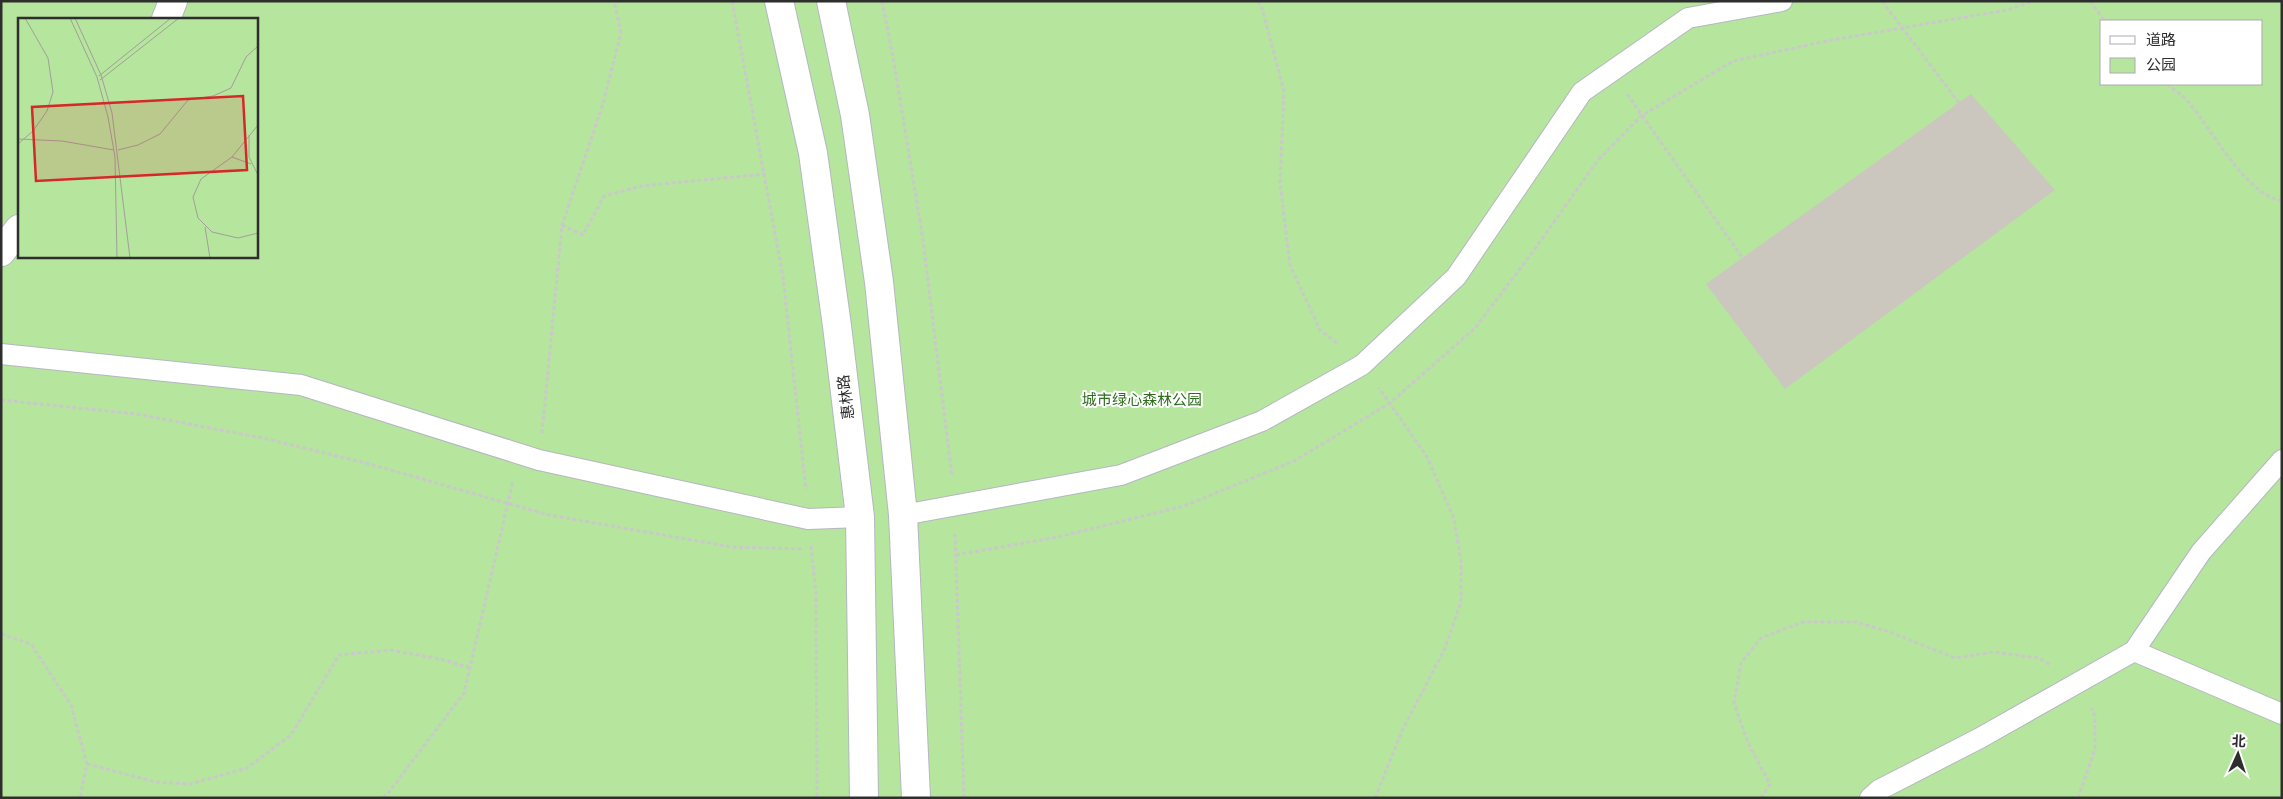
<svg xmlns="http://www.w3.org/2000/svg" width="2283" height="799" font-family="Cabin,'Noto Sans SC',sans-serif">
<rect width="100%" height="100%" fill="#efe9e1"/>
<!-- green -->
<path fill="#b6e59e" fill-rule="evenodd" d="M 1,1 L 2282,1 L 2282,798 L 1,798 ZM 19,19 L 256,19 L 256,256 L 19,256 ZM 2102,21 L 2262,21 L 2262,84 L 2102,84 Z"/>
<!-- building -->
<polygon fill="#cbc7bf" points="1971,94 2055,190 1785,389 1706,284"/>
<g fill="none" stroke-linecap="round" stroke-linejoin="round">
<!-- lane casing -->
<g stroke="#b4b7c1" stroke-width="22">
<g id="lane">
<polyline points="1,354 301,385 539,460 808,519 860,517"/>
<polyline points="903,515 1121,475 1262,421 1362,365 1456,277 1582,92 1688,18 1782,1"/>
<polyline points="2134,651 2282,714"/>
<polyline points="1870,798 1879,790 1980,738 2134,651 2201,552 2282,460"/>
</g>
</g>
<!-- street casing -->
<g stroke="#b4b7c1" stroke-width="30">
<g id="street">
<polyline points="166,19 173,1"/>
<polyline points="1,252 19,229"/>
</g>
</g>
<!-- secondary casing -->
<g stroke="#b4b7c1" stroke-width="30">
<g id="secondary">
<polyline points="779,1 813,153 837,326 860,517 864,798"/>
<polyline points="831,1 855,115 879,282 903,515 916,798"/>
</g>
</g>
<!-- path -->
<g stroke="#c9c9c9" stroke-width="3" stroke-dasharray="4 2.5" stroke-linecap="butt">
<polyline points="732,1 783,277 806,490"/>
<polyline points="882,1 893,57 923,240 952,477"/>
<polyline points="1258,1 1262,8 1284,91 1280,182 1290,265 1320,330 1339,345"/>
<polyline points="1882,1 1959,103"/>
<polyline points="2090,1 2105,21"/>
<path d="M 2167,84 C 2174,90 2184,96 2190,104 C 2213,131 2245,194 2282,201"/>
<polyline points="1627,94 1742,257"/>
<polyline points="562,225 583,235 604,196 642,186 765,174"/>
<polyline points="1,400 136,414 263,438 366,463 549,515 732,547 803,549"/>
<polyline points="542,433 562,225 602,107 621,33 614,1"/>
<polyline points="955,534 964,798"/>
<polyline points="811,546 816,594 817,798"/>
<polyline points="956,555 1058,537 1184,506 1294,461 1390,403 1475,328 1532,253 1598,160 1641,116 1733,61 1832,40 2007,10 2034,1"/>
<polyline points="1,634 31,644 71,705 87,764 80,798"/>
<polyline points="87,764 156,782 190,784 247,768 291,735 339,655 390,650 440,659 471,668"/>
<polyline points="383,798 389,792 464,693 513,481"/>
<polyline points="1375,798 1402,731 1445,648 1461,602 1461,562 1454,519 1427,457 1379,388"/>
<polyline points="1761,798 1770,784 1748,743 1734,703 1741,663 1761,638 1803,622 1856,622 1890,632 1955,658 1993,652 2039,658 2050,665"/>
<polyline points="2078,798 2095,749 2095,716 2091,708"/>
</g>
<!-- lane -->
<use href="#lane" stroke="#fff" stroke-width="20"/>
<!-- street -->
<use href="#street" stroke="#fff" stroke-width="28"/>
<!-- secondary -->
<use href="#secondary" stroke="#fff" stroke-width="28"/>
</g>
<g text-anchor="middle" dominant-baseline="central" stroke-width="4" stroke-linejoin="round" paint-order="stroke">
<!-- street labels -->
<g font-size="15" fill="#2e2e2e" stroke="#fff">
<text transform="translate(846 397) rotate(-97)">惠林路</text>
</g>
<!-- park labels -->
<g font-size="15" fill="#2c6e1b" stroke="#fff">
<text x="1142" y="400">城市绿心森林公园</text>
</g>
</g>
<!-- overview -->
<g transform="translate(18 18)">
<rect width="240" height="240" fill="#efe9e1"/>
<path d="M 0,0 L 240,0 L 240,240 L 0,240 Z" fill="#b6e59e"/>
<path d="M 0,23 L 14,40 L 16,61 L 13,86 L 0,108 Z" fill="#b6e59e"/>
<path fill="none" stroke="#a29e99" stroke-width="1" d="M 52,0 L 79,59 L 90,99 L 97,139 L 99,240M 57,0 L 83,57 L 94,95 L 112,240M 81,58 L 153,0M 82,62 L 161,0M 240,107 L 214,139 L 183,161 L 175,179 L 180,200 L 194,214 L 220,220 L 240,215M 231,117 L 231,139 L 240,157M 0,121 L 44,123 L 96,132M 0,126 L 15,113 L 29,93 L 35,74 L 30,40 L 7,0M 100,132 L 120,127 L 142,116 L 170,82 L 195,78 L 213,70 L 228,39 L 240,28M 214,139 L 233,146M 187,209 L 192,240"/>
<path fill="#d62828" fill-opacity="0.15" stroke="#d62828" stroke-width="2.5" d="M 225,78 L 229,152 L 18,163 L 14,89 Z"/>
<rect width="240" height="240" fill="none" stroke="#2e2e2e" stroke-width="2.5"/>
</g>
<!-- border -->
<rect width="2283" height="799" fill="none" stroke="#2e2e2e" stroke-width="5"/>
<!-- legend -->
<rect x="2100" y="20" width="162" height="65" fill="#ffffff" stroke="#ababab"/>
<rect x="2110" y="36" width="25" height="8" fill="#ffffff" stroke="#ababab"/>
<text x="2146" y="45" font-size="15" fill="#2e2e2e">道路</text>
<rect x="2110" y="58" width="25" height="15" fill="#b6e59e" stroke="#ababab"/>
<text x="2146" y="70" font-size="15" fill="#2e2e2e">公园</text>
<!-- north arrow -->
<g transform="translate(2238 754) rotate(3)" stroke="#ffffff" stroke-width="4" paint-order="stroke">
<path d="M0-4L9 19L0 12L-9 19Z" fill="#2e2e2e"/>
<text y="-8" font-size="14" font-weight="bold" text-anchor="middle" fill="#2e2e2e">北</text>
</g>
</svg>
